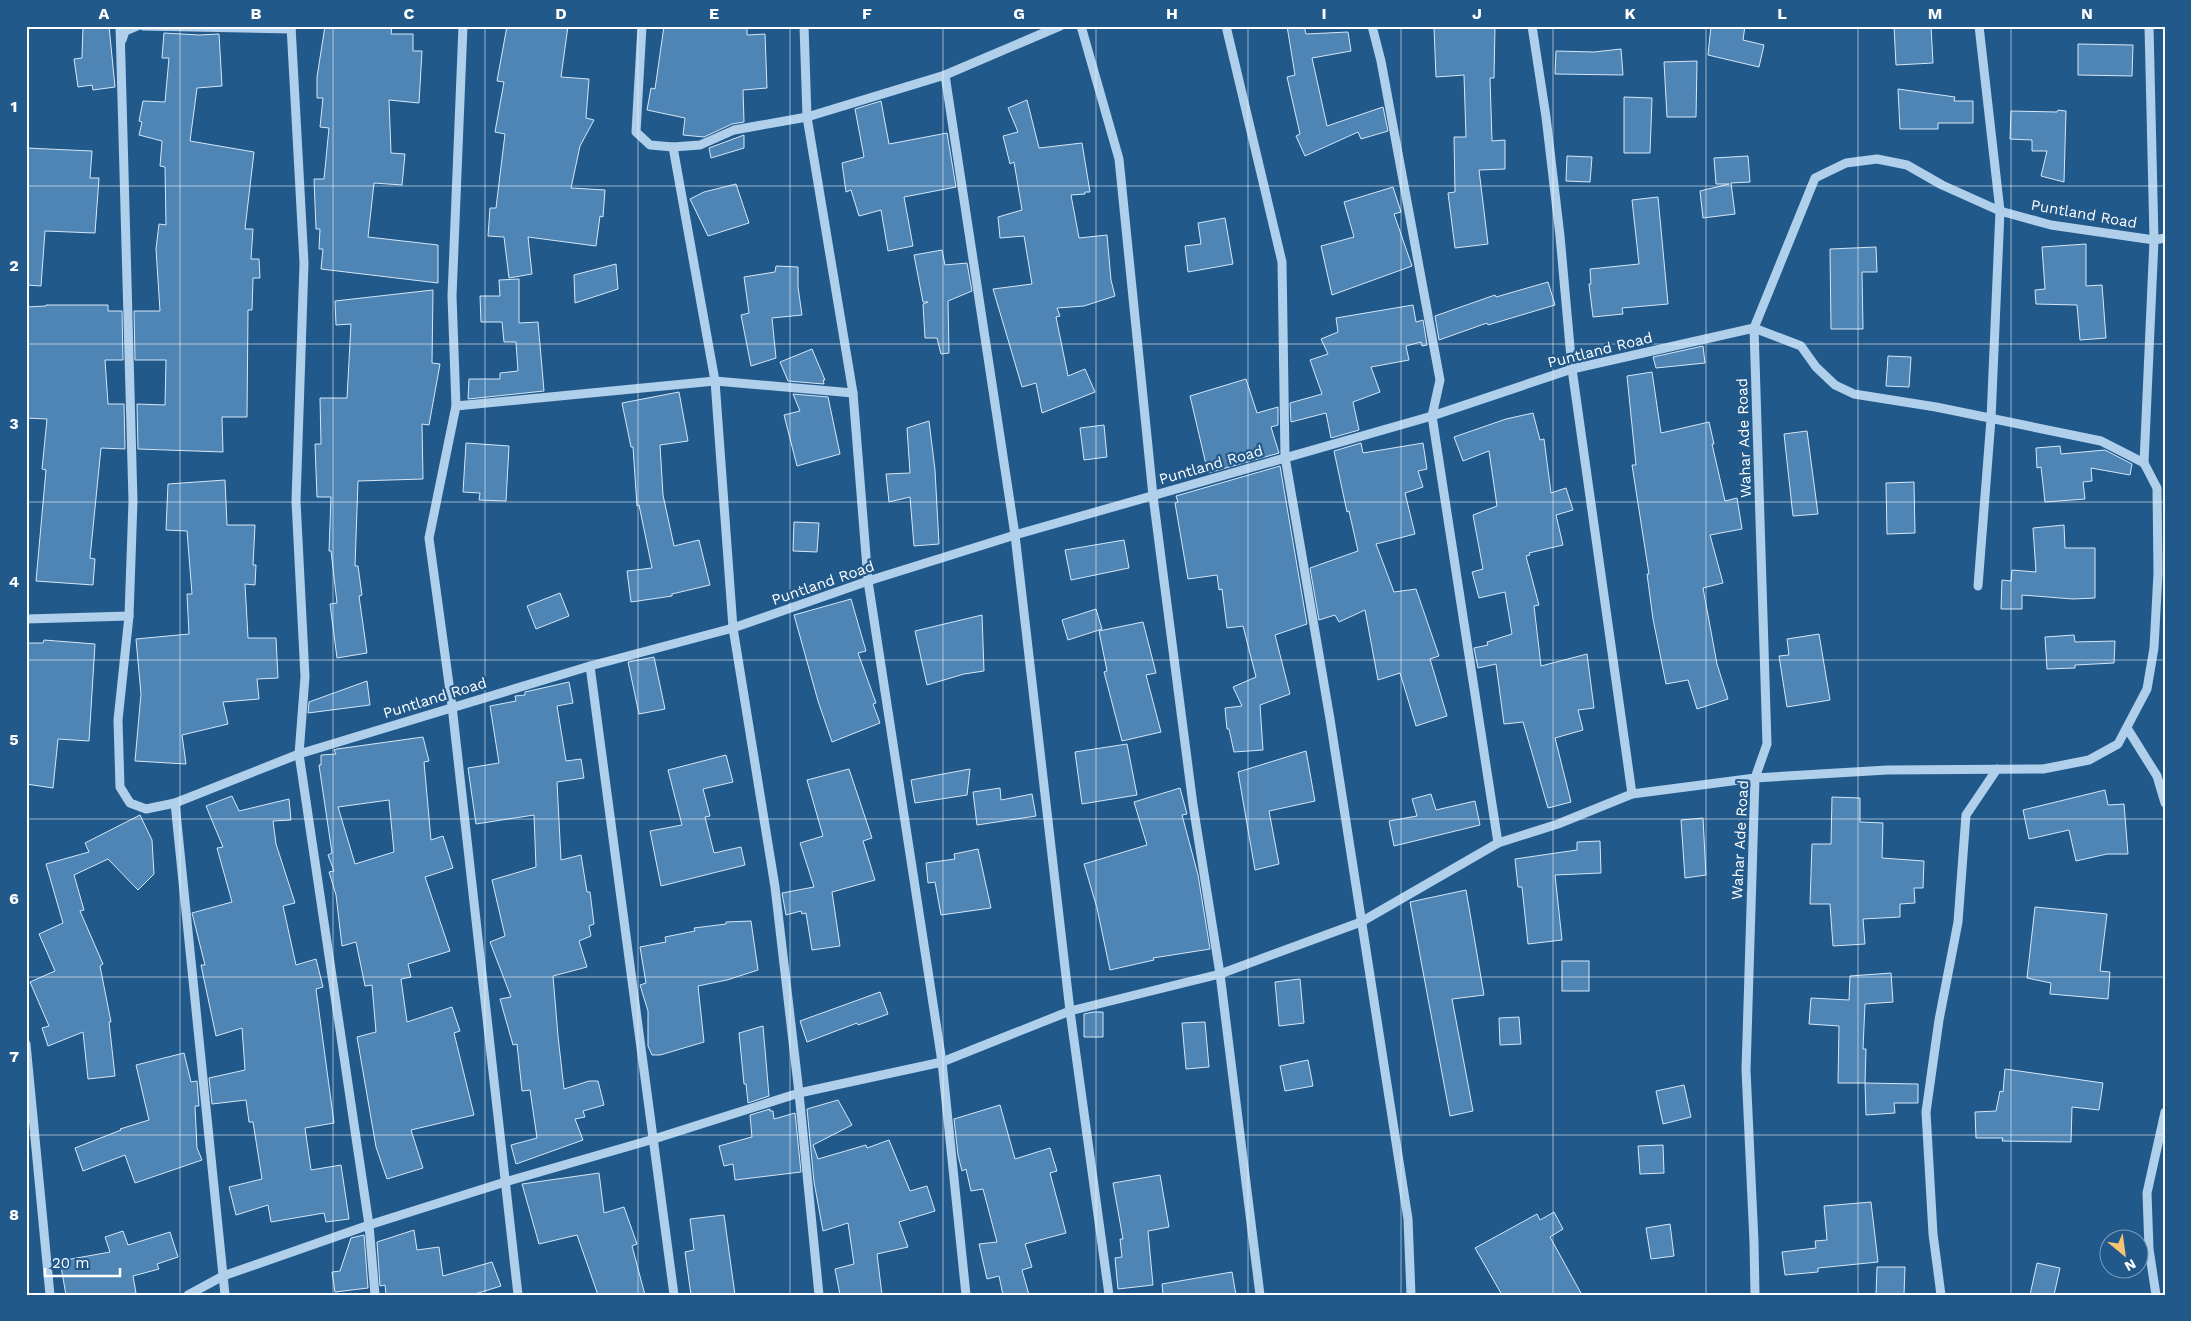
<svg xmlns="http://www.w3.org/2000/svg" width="2191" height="1321" font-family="'Work Sans',sans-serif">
<rect width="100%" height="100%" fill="#22598b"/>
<!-- building -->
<g fill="#4f85b4" stroke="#d4e7f8" fill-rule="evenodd">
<polygon points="83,26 109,26 115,87 93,90 92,85 78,87 74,59 82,58"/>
<polygon points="325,26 392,26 391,34 413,34 413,51 422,51 419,103 389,100 391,153 405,154 402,185 374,183 368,237 438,245 438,283 321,269 323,249 319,249 320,229 316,229 314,179 324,179 329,128 320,127 323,98 317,98 317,77"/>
<polygon points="507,26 568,26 561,77 589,79 586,118 594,120 580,146 571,188 605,190 603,217 600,216 596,246 528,237 532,274 509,278 504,237 488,236 490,208 496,208 505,134 495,132 504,82 497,81"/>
<polygon points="664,26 747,26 747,35 765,34 767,88 743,90 744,122 732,124 704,137 683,135 685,118 647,110 651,88 655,89"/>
<polygon points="1287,26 1304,26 1306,34 1348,32 1351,51 1312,58 1327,126 1383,107 1388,131 1361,139 1358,132 1305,156 1296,136 1300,134 1287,77 1295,75"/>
<polygon points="1462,26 1495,26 1494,78 1490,78 1492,141 1505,140 1505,169 1479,170 1488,244 1455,248 1448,193 1455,192 1454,137 1466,137 1464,75 1436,77 1434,28"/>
<polygon points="1711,26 1745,26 1743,40 1764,45 1759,67 1708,55"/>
<polygon points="1894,26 1931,26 1933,63 1896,65"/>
<polygon points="164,33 199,35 219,34 222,86 197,88 190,141 254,152 245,229 253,229 251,259 259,259 260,278 253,278 252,310 248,310 247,417 222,417 223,452 138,449 137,404 165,405 166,360 135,360 134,311 160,311 156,249 159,224 166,225 165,167 160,166 162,141 139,135 142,122 139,121 143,101 165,102 169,58 162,58"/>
<polygon points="2078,44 2133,45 2132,76 2078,75"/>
<polygon points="1621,49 1623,75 1555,74 1556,51 1594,52"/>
<polygon points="1697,61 1696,117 1667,117 1664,62"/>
<polygon points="1898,89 1955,97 1954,101 1973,101 1973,123 1938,123 1938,129 1900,129"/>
<polygon points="1624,97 1652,98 1650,153 1624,153"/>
<polygon points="1027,100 1039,148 1082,143 1090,192 1085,192 1085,194 1071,195 1079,238 1107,235 1111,280 1115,296 1084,306 1057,308 1060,316 1056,317 1068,376 1085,369 1095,392 1042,413 1036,383 1022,387 993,289 1032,284 1024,236 1000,238 998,217 1022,210 1014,162 1010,164 1003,136 1018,132 1008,108"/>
<polygon points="881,101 889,144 947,133 956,187 904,197 913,246 888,251 881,210 859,216 851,190 846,192 842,163 864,157 855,109"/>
<polygon points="2058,110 2066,111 2064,182 2041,176 2047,151 2032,151 2032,140 2010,139 2011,111 2057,112"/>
<polygon points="744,135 744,148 711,158 709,148"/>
<polygon points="26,148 92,151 90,178 99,178 95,233 45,231 41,286 26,285"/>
<polygon points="1567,156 1592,157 1590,182 1566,181"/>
<polygon points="1748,156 1750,182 1731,183 1735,214 1703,218 1700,191 1729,184 1716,184 1714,158"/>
<polygon points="736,184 749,223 708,236 690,199 704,192"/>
<polygon points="1393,187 1401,212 1394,214 1412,266 1332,295 1321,246 1354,237 1344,202"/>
<polygon points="1658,197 1668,304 1622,308 1623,314 1593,317 1589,284 1591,284 1590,269 1639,264 1632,200"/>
<polygon points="1225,218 1233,264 1188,272 1185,246 1201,244 1198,223"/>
<polygon points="2086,244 2086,286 2102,285 2106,338 2080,340 2077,305 2036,304 2035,290 2045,289 2042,247"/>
<polygon points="1876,247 1877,272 1862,272 1863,329 1831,329 1830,249"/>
<polygon points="942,250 945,265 967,263 972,291 948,301 949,353 941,354 937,338 925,338 923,304 928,302 923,302 914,255"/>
<polygon points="616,264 618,289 575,303 574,275"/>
<polygon points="776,266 798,267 798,287 802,315 772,318 776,358 751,366 741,315 749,313 744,277 775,272"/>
<polygon points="519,279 519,323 538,322 544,391 468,399 469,379 500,379 500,373 518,371 516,342 504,342 502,322 481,322 480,296 500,296 499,280"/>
<polygon points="1548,282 1555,305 1488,325 1487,323 1439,340 1435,316 1495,295 1496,297"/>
<polygon points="433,290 432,363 440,364 429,425 422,424 423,479 358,481 355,566 358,566 362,595 359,596 367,653 337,658 330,604 337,603 331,551 329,551 331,497 317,497 315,444 321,444 320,398 347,398 351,324 336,325 335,301"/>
<polygon points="46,305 108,305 108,311 122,311 123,360 105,360 108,404 124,404 125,449 101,448 90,558 95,559 93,585 36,581 46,470 42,469 47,419 26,418 26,307 46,306"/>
<polygon points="1413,305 1416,322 1423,320 1427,345 1422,346 1421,342 1406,346 1409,360 1371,367 1380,392 1353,402 1359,430 1331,438 1326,413 1291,422 1290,403 1322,394 1310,360 1328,354 1321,339 1338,332 1336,318"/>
<polygon points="1703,346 1705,363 1656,368 1653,357"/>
<polygon points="812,349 825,380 823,380 824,384 788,381 780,362"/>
<polygon points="1888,356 1911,357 1909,387 1886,386"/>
<polygon points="1652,372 1661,433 1709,422 1714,444 1712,444 1725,501 1737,498 1742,529 1710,535 1723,583 1703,588 1717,664 1728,699 1697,709 1688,680 1666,684 1653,619 1647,574 1649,574 1632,465 1636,465 1627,376"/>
<polygon points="1246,379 1257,413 1278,407 1278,425 1271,427 1279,453 1208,473 1190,396"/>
<polygon points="679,392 688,441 660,445 663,495 674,546 699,540 710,585 672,594 672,596 631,602 627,571 652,568 639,505 637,506 633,447 631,447 622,403"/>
<polygon points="793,394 828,397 840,454 797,466 784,415 800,411"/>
<polygon points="1533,413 1540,440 1544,439 1551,493 1566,488 1573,510 1556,515 1563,545 1529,553 1530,555 1526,556 1539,605 1534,606 1541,666 1587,654 1594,708 1578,710 1583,730 1555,738 1571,802 1548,808 1523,722 1504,724 1496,664 1478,668 1474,648 1488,645 1487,642 1512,634 1505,592 1479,598 1472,572 1483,569 1473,515 1497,506 1489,451 1463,461 1454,437 1506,419"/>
<polygon points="929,421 935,470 939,544 914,546 910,497 889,502 886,474 910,473 907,428"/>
<polygon points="1104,425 1107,457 1084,460 1080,428"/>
<polygon points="1807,431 1818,514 1793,516 1784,434"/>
<polygon points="466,443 509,446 506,501 479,500 480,493 463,492"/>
<polygon points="1361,443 1363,453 1423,443 1427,469 1418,471 1423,487 1405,493 1415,534 1376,544 1394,592 1416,589 1439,656 1430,659 1447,716 1416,726 1400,673 1378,680 1365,610 1339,622 1335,615 1319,620 1310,568 1358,551 1349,511 1347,512 1334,451"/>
<polygon points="2060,446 2061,454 2105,450 2132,464 2130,475 2091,468 2092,481 2083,482 2085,499 2045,502 2041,467 2037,468 2036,448"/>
<polygon points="1280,466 1307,624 1275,635 1290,694 1260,705 1263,750 1234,752 1229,729 1227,729 1225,708 1242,706 1233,687 1256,677 1243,626 1227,628 1222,589 1219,590 1217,575 1188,579 1175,503 1178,502 1176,496"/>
<polygon points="225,480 227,525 255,525 253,565 256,565 255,585 245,584 248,638 276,638 278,678 257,679 259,699 223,702 228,724 182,735 186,764 135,761 141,694 136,639 189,634 187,594 192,594 187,531 166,530 168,484"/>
<polygon points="1914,482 1915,533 1887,534 1886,483"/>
<polygon points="794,522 819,523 817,552 793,551"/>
<polygon points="2064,525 2065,548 2095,548 2095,598 2073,599 2022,595 2022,609 2001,609 2002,580 2011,581 2012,570 2036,572 2033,528"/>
<polygon points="1124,540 1129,568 1071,580 1065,550"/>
<polygon points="560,593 569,616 536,629 527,606"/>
<polygon points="851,599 866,651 858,653 876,703 873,704 880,723 832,742 818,701 794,615"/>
<polygon points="1096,609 1102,629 1068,640 1062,620"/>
<polygon points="982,615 984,671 964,674 927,685 915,631"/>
<polygon points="1143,622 1156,673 1146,675 1161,732 1122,741 1104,672 1107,671 1099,631"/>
<polygon points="1819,634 1830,700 1787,707 1779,656 1789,655 1787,639"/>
<polygon points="2074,635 2075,642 2115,641 2114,663 2075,665 2075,668 2047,669 2045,637"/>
<polygon points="44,640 95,644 89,741 58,739 53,788 26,784 26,643 43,643"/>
<polygon points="654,657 665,709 639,714 628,662"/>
<polygon points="367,681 370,705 308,713 309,702"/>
<polygon points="569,682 573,703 557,706 566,761 581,759 584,778 557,782 561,860 581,855 587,892 590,892 594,924 589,926 591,936 579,941 587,967 553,976 558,1036 564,1089 589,1081 598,1081 604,1105 583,1111 585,1117 575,1119 583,1140 516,1164 511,1145 537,1138 530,1090 522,1091 517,1044 513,1045 500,999 511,997 490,942 505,936 492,880 536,867 534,815 476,824 468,768 499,763 490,706 516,701 515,696 525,695 525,692"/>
<path d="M 423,737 L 429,761 L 424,762 L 431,840 L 443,836 L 453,868 L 425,877 L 450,951 L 408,964 L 411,977 L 401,979 L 407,1022 L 452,1007 L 460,1031 L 454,1033 L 474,1115 L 411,1130 L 423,1168 L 387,1179 L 376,1147 L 357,1037 L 376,1032 L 372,985 L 365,986 L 356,942 L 342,946 L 336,895 L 329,872 L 334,871 L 328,855 L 332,853 L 319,765 L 321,765 L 321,755 L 336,754 L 334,750 L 337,749 ZM 389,800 L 394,852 L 355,864 L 338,807 Z"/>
<polygon points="1127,744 1137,795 1082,804 1075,752"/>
<polygon points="1306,751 1315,801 1269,811 1279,864 1255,870 1238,772"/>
<polygon points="726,755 733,782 703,789 710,816 705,817 714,853 741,847 745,865 661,886 650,831 682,825 668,770"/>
<polygon points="849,769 872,838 863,841 875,880 832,892 840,946 812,950 806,913 802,914 801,911 786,915 782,893 814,887 800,843 823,836 807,780"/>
<polygon points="970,769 967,795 915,803 911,780"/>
<polygon points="1000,788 1001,800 1032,794 1036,816 977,825 973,792"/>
<polygon points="1180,788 1187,814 1182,815 1198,875 1210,949 1153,958 1154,960 1110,970 1097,908 1084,864 1147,845 1134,802"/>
<polygon points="2105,790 2108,805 2124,804 2128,854 2107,854 2076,861 2069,830 2029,839 2023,810"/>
<polygon points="1431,794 1436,810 1475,801 1480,825 1394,846 1389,821 1417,816 1412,799"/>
<polygon points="232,796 239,811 289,799 291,820 273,821 276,844 295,903 283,906 296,965 316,959 323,987 316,989 334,1123 305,1128 311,1170 341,1165 349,1219 326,1222 324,1213 271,1222 268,1205 236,1215 229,1187 262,1179 253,1122 249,1122 246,1100 212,1104 209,1078 245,1070 242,1028 216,1036 201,965 205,965 192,913 232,902 217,848 223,847 206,806"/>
<polygon points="1832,797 1860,798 1860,822 1883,823 1882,858 1924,861 1923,888 1914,888 1915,903 1900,904 1900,917 1863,919 1865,944 1833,946 1830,904 1810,904 1812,844 1831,844"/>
<polygon points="140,815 152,840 154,874 138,890 108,859 74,875 84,910 80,911 103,964 100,966 111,1022 109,1022 115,1076 88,1079 83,1032 48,1046 42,1028 49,1026 30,982 55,971 39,934 63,923 46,864 89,852 85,843"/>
<polygon points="1703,818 1706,875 1685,878 1681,820"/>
<polygon points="1600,841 1601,873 1555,875 1562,940 1528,944 1522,887 1518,887 1515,859 1577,850 1577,842"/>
<polygon points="978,849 991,908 941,915 935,882 928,883 926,863 955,859 954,854"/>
<polygon points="1466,890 1484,995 1452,999 1473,1111 1450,1116 1410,902"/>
<polygon points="2035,907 2107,914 2100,971 2110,972 2108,999 2050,994 2051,983 2027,978"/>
<polygon points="751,921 758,970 727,980 698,986 704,1042 660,1055 652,1055 648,1046 648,1011 640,985 646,983 640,947 666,942 665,937 695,931 694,928 726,924 726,922"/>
<rect x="1562" y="961" width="27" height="30"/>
<polygon points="1891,973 1893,1002 1865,1004 1863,1049 1866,1049 1865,1083 1838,1083 1839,1026 1809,1024 1811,998 1849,1000 1850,976"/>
<polygon points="1300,979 1304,1023 1279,1026 1275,982"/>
<polygon points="880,992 888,1014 858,1025 857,1023 807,1042 800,1021"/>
<polygon points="1093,1012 1103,1012 1103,1037 1084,1037 1084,1014"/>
<polygon points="1519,1017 1521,1044 1500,1045 1499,1018"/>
<polygon points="1205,1022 1209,1067 1186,1069 1182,1023"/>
<polygon points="763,1026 769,1096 748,1103 746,1084 744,1084 739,1033"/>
<polygon points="184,1053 191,1082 197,1081 199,1106 195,1106 197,1148 202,1160 135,1183 125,1155 83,1171 75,1148 121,1130 120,1129 149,1120 136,1065"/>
<polygon points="1308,1060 1313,1086 1285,1091 1280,1066"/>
<polygon points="2005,1069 2103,1083 2099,1110 2072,1107 2071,1142 2002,1141 2003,1138 1976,1138 1975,1112 1996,1111 2000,1091 2003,1092"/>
<polygon points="1865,1083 1918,1084 1918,1103 1894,1103 1895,1113 1866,1115"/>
<polygon points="1684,1085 1691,1117 1663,1124 1656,1091"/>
<polygon points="838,1100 852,1125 813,1145 818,1159 866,1145 867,1148 889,1140 910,1191 927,1186 935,1211 899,1222 908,1247 877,1254 882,1295 840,1295 835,1269 854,1264 848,1223 823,1231 814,1182 807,1109"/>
<polygon points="1000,1105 1015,1159 1050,1148 1057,1171 1050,1173 1066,1233 1025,1244 1032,1267 1022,1270 1029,1295 1003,1295 999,1276 987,1279 979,1244 997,1242 983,1189 971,1191 966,1169 962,1171 958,1155 954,1119"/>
<polygon points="770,1109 770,1111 773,1111 774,1119 795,1113 801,1172 735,1180 733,1164 724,1166 719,1146 752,1137 750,1115"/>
<polygon points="1663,1145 1664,1173 1640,1174 1638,1146"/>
<polygon points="599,1173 604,1213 624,1207 637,1244 632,1246 645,1295 598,1295 577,1235 539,1244 522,1184"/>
<polygon points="1160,1175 1169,1227 1148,1231 1153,1285 1118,1289 1115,1258 1122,1257 1120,1239 1123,1239 1113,1183"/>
<polygon points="1871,1202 1878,1262 1818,1268 1818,1272 1785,1275 1782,1252 1816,1248 1815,1241 1827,1240 1824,1206"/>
<polygon points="1554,1212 1563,1229 1550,1237 1582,1295 1502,1295 1475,1248 1537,1214 1540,1220"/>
<polygon points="724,1215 735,1295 691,1295 685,1252 694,1250 690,1219"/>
<polygon points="1670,1224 1674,1256 1651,1259 1646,1228"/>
<polygon points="414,1230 417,1250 439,1247 443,1276 492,1262 501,1286 472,1295 386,1295 385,1285 380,1286 377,1242"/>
<polygon points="123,1231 128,1245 170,1232 178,1257 157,1264 159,1269 133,1276 136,1293 125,1295 66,1295 60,1261 110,1252 105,1237"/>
<polygon points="364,1235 368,1288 335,1292 332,1272 340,1271 351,1238"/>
<polygon points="2037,1263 2060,1268 2054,1295 2030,1295"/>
<polygon points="1877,1267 1905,1267 1904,1295 1876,1295"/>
<polygon points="1232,1272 1236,1295 1163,1295 1162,1284"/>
</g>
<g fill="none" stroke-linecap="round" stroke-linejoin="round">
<!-- minor -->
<g stroke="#afcfeb" stroke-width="9">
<polyline points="120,26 133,501 129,616 118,720 120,787 130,803 146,809 175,803 299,754 590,666 733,628 868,581 1015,535 1432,416 1572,369 1754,328"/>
<polyline points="143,26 291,29"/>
<polyline points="291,26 304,263 296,501 305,677 299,754 369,1225 375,1295"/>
<polyline points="463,26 452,296 456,406 429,538 452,706 518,1295"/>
<polyline points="642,26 636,132 650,145 673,147 700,145 734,130 807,117 945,75 1060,26"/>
<polyline points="804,26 807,117 853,393 868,581 942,1062 966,1295"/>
<polyline points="1081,26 1119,159 1153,496 1193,805 1220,974 1260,1295"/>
<polyline points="1226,26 1282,262 1285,457 1330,719 1408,1219 1411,1295"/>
<polyline points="1372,26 1381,61 1440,380 1432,416 1498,843"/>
<polyline points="1532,26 1546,117 1560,236 1572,369 1632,794"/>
<polyline points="122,40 125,31 137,26"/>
<polyline points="945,75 1015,535 1070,1011 1109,1295"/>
<polyline points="673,147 715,381 733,628 775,887 799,1093 819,1295"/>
<polyline points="1754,328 1801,346 1816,367 1835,385 1854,394 1936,407 2101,441 2144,463"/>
<polyline points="456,406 715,381 853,393"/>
<polyline points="1978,586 1991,419 2000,211 1979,26"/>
<polyline points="26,619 129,616"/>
<polyline points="590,666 674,1295"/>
<polyline points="2127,728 2157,776 2165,803"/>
<polyline points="175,803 225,1295"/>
<polyline points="26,1044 50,1295"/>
<polyline points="188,1295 223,1276 369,1225 505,1182 654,1139 799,1093 942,1062 1070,1011 1220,974 1361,922 1498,843 1558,824 1632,794 1755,778 1887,770 2043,769 2089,760 2118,744 2147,689 2154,648 2158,573 2157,488 2144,463 2154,240 2149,26"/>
<polyline points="1755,1295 1754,1242 1746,1070 1755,778 1767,744 1754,328 1815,178 1846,163 1877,159 1907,165 1942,185 2000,211 2051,225 2154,240 2165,238"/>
<polyline points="1941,1295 1933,1234 1926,1112 1939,1020 1958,922 1966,815 1997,769"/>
<polyline points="2156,1295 2149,1249 2147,1193 2165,1112"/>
</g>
</g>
<!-- grid -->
<path fill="none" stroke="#fff" stroke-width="1" stroke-opacity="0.55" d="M 180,26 L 180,1295M 333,26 L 333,1295M 485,26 L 485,1295M 638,26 L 638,1295M 790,26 L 790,1295M 943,26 L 943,1295M 1096,26 L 1096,1295M 1248,26 L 1248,1295M 1401,26 L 1401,1295M 1553,26 L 1553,1295M 1706,26 L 1706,1295M 1858,26 L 1858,1295M 2011,26 L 2011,1295M 26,186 L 2165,186M 26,344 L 2165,344M 26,502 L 2165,502M 26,660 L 2165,660M 26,819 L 2165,819M 26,977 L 2165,977M 26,1135 L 2165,1135"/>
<g text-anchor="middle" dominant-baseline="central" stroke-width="4.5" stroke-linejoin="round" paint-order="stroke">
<!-- street labels -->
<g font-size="15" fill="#fff" stroke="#22598b">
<text transform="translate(2084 214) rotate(10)">Puntland Road</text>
<text transform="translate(1600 350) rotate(-14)">Puntland Road</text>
<text transform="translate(1744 438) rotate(-92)">Wahar Ade Road</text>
<text transform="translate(1211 465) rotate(-16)">Puntland Road</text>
<text transform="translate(823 583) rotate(-19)">Puntland Road</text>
<text transform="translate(435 698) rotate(-17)">Puntland Road</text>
<text transform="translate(1740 840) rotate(-87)">Wahar Ade Road</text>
</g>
</g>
<!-- border -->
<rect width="2191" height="1321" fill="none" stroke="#22598b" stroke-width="55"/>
<!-- north arrow -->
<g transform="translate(2124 1254) rotate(151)"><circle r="24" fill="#22598b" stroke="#7a9bb9"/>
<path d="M0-4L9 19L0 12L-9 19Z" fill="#f7c471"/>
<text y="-8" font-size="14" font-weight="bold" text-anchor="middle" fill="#ffffff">N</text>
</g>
<!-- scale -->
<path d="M45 1268v8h75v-8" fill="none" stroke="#ffffff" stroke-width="2.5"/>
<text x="52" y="1268" font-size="15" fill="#ffffff" stroke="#22598b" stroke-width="4" paint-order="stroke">20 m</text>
<rect x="28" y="28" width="2136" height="1266" fill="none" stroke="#fff" stroke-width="2"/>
<g font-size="16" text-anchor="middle" font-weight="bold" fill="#fff">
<text x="104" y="19">A</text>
<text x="256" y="19">B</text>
<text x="409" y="19">C</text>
<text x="561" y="19">D</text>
<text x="714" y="19">E</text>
<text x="867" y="19">F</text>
<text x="1019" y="19">G</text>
<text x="1172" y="19">H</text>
<text x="1324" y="19">I</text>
<text x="1477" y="19">J</text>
<text x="1630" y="19">K</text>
<text x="1782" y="19">L</text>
<text x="1935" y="19">M</text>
<text x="2087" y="19">N</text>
<text x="14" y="112">1</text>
<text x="14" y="271">2</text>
<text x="14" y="429">3</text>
<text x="14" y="587">4</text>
<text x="14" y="745">5</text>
<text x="14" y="904">6</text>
<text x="14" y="1062">7</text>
<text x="14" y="1220">8</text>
</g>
</svg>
